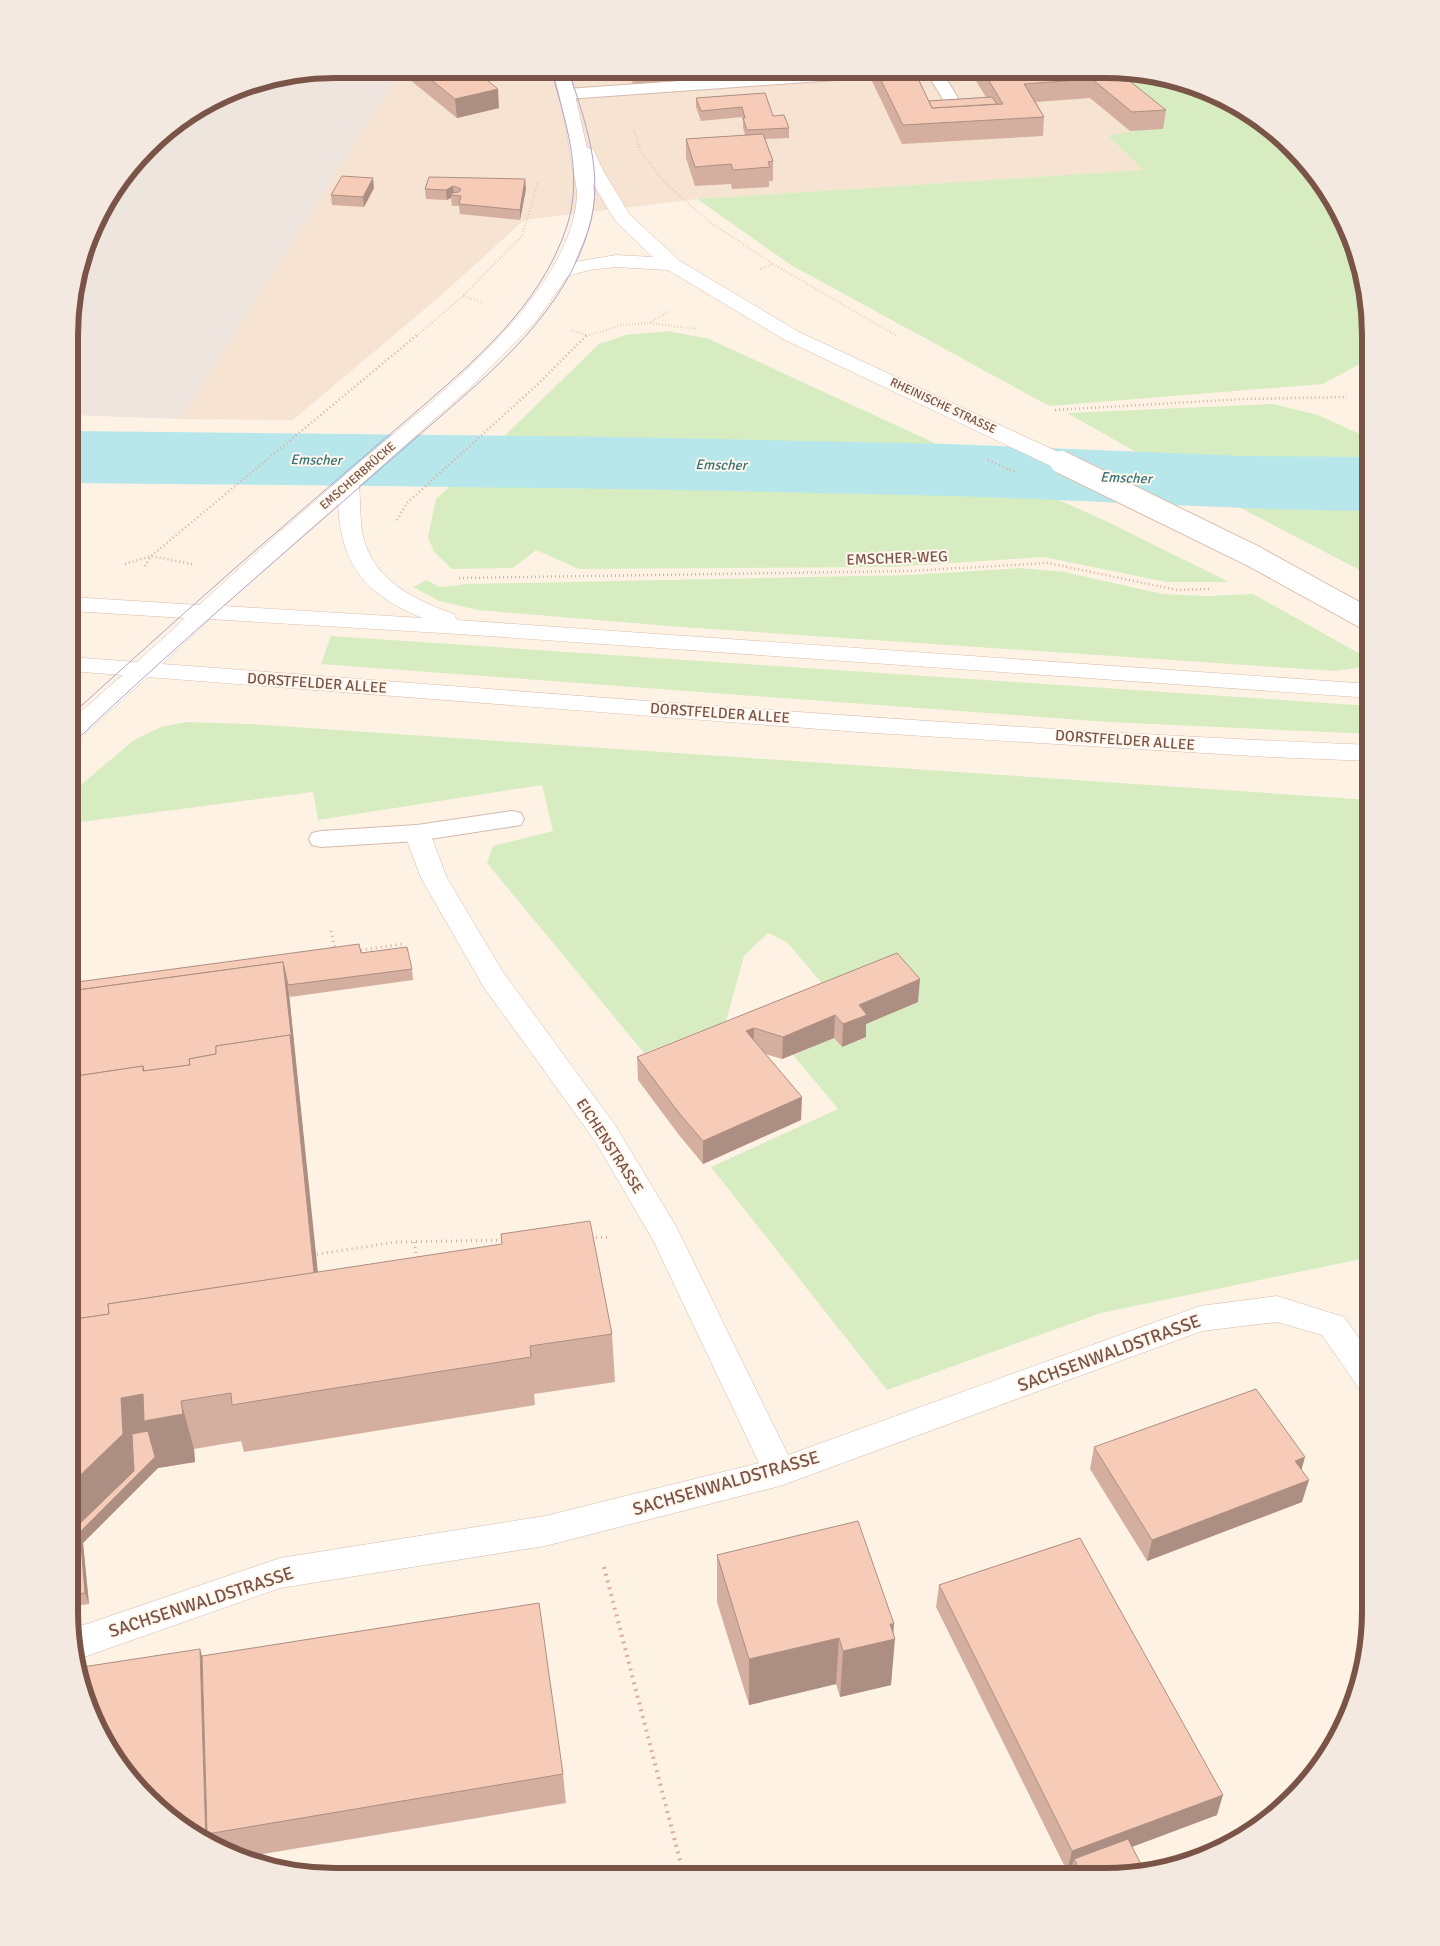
<svg xmlns="http://www.w3.org/2000/svg" width="1440" height="1946" font-family="Signika,sans-serif">
<rect width="100%" height="100%" fill="#fef2e4"/>
<!-- residential -->
<polygon fill="#f7e3d2" points="402,69 1092,71 1163,129 1130,131 1108,136 1143,170 697,199 524,220 445,292 293,420 180,419"/>
<!-- industrial -->
<polygon fill="#eee5df" points="335,69 402,69 180,419 71,415 71,300 104,202 159,135 249,83"/>
<!-- green -->
<g fill="#d7edc1">
<polygon points="1092,71 1140,71 1207,89 1267,123 1305,159 1344,217 1362,266 1371,334 1371,358 1323,384 1049,406 791,265 697,199 1143,170 1108,136 1130,131 1162,129"/>
<polygon points="668,331 709,339 989,468 754,462 729,457 486,454 599,344 626,335"/>
<polygon points="1273,404 1318,415 1362,435 1371,435 1371,474 1175,474 1067,413"/>
<polygon points="619,470 846,481 1028,486 1108,522 1229,582 1166,582 1044,557 890,567 579,569 536,550 513,568 452,569 434,552 428,537 436,499 466,472"/>
<polygon points="1371,490 1371,576 1210,492"/>
<polygon points="1020,568 1064,572 1163,594 1206,596 1253,594 1371,660 1371,666 1335,671 681,627 478,610 439,601 413,587 427,580 439,587 466,584 909,575"/>
<polygon points="331,636 1371,706 1371,734 1108,722 321,664"/>
<polygon points="186,722 249,724 1371,800 1371,1098 1362,1131 1371,1198 1371,1257 1101,1313 887,1390 711,1167 838,1109 793,1055 834,1038 842,1047 865,1038 857,1028 918,1002 836,1000 787,942 768,933 744,956 726,1021 644,1053 487,863 493,846 553,831 542,785 318,820 313,792 73,823 73,852 70,851 70,794 134,740 161,727"/>
</g>
<g fill="none" stroke-linecap="round" stroke-linejoin="round">
<!-- river -->
<path fill="#b7e7ea" fill-rule="evenodd" d="M 71,431 L 620,437 L 949,444 L 1245,456 L 1371,457 L 1371,511 C 1229,510 1088,500 947,496 C 655,488 363,486 71,483 Z"/>
<!-- service casing -->
<g stroke="#d4baac" stroke-width="2">
<g id="service">
<polygon points="836,70 914,70 912,73 906,75 567,99 561,97 559,94 561,91 567,89"/>
<polygon points="925,70 941,70 958,98 956,101 944,101"/>
<polygon points="512,811 521,813 524,819 521,825 417,841 321,847 312,845 309,839 312,833 321,831 417,825"/>
</g>
</g>
<!-- minor casing -->
<g stroke="#d4baac" stroke-width="1">
<g id="minor">
<polygon points="143,662 151,664 155,669 151,674 79,739 70,742 70,721 135,664"/>
<polygon points="417,825 426,827 430,833 447,878 503,972 615,1125 677,1228 788,1455 1200,1306 1277,1296 1344,1317 1371,1355 1371,1394 1360,1390 1322,1335 1277,1322 1202,1331 780,1486 545,1546 280,1588 87,1656 75,1658 71,1627 87,1624 280,1558 545,1516 759,1463 653,1240 595,1141 483,986 421,878 404,833 408,827"/>
</g>
</g>
<!-- secondary casing -->
<g stroke="#d9bbab" stroke-width="1">
<path id="secondary" d="M 553,69 L 569,69 L 587,148 L 593,149 L 604,172 L 630,215 L 680,261 L 799,332 L 1069,457 L 1072,462 L 1069,467 L 1061,468 L 1053,467 L 785,340 L 668,270 L 616,267 L 589,270 L 568,276 L 536,321 L 471,387 L 359,486 C 361,504 359,525 365,543 C 378,583 417,601 454,614 L 457,620 L 1371,684 L 1371,698 L 474,635 L 210,619 L 162,664 C 565,694 968,729 1371,745 L 1371,761 L 1270,757 L 858,732 L 70,671 L 70,657 L 137,662 L 185,618 L 71,611 L 71,597 L 199,605 C 249,559 300,514 352,469 C 424,407 572,297 577,195 C 577,186 574,175 572,166 C 568,133 561,101 553,69 ZM 593,184 L 616,222 L 653,257 L 616,255 L 575,262 C 585,238 598,211 593,184 ZM 338,504 C 341,566 365,594 422,618 L 224,606 Z"/>
</g>
<!-- path-far3 -->
<g stroke="#dbaf9c" stroke-width="2" stroke-dasharray="0.5 2.5" stroke-linecap="butt">
<polyline points="516,69 518,76"/>
<polyline points="634,130 640,150 663,181 707,220 773,264 897,336"/>
<polyline points="760,269 773,264"/>
<polyline points="463,296 483,303"/>
<polyline points="650,322 669,312"/>
<polyline points="571,330 587,335"/>
<polyline points="416,336 463,296 522,236 538,182"/>
<polyline points="586,336 622,325 650,323 696,329"/>
</g>
<!-- path-far2 -->
<g stroke="#dbaf9c" stroke-width="2.5" stroke-dasharray="1 3" stroke-linecap="butt">
<polyline points="1055,410 1244,399 1347,397"/>
<polyline points="397,520 407,503 538,384 587,335"/>
<polyline points="125,564 151,556 192,564"/>
<polyline points="145,566 151,556 417,335"/>
<polyline points="459,578 909,571 1048,563 1177,590 1212,589"/>
</g>
<!-- path-far1 -->
<g stroke="#dbaf9c" stroke-width="3" stroke-dasharray="1 4" stroke-linecap="butt">
<polyline points="331,931 335,948 337,949"/>
<polyline points="356,951 402,944 403,951"/>
<polyline points="591,1238 610,1237"/>
<polyline points="414,1242 417,1261"/>
<polyline points="312,1255 396,1242 505,1240"/>
</g>
<!-- path -->
<polyline stroke="#dbaf9c" stroke-width="4" stroke-dasharray="2 5" stroke-linecap="butt" points="604,1567 684,1876"/>
<!-- service -->
<use href="#service" fill="#fff" fill-rule="evenodd"/>
<!-- minor -->
<use href="#minor" fill="#fff" fill-rule="evenodd"/>
<!-- secondary -->
<use href="#secondary" fill="#fff" fill-rule="evenodd"/>
<!-- tram -->
<g stroke="#b3a1c9" stroke-width="1">
<path d="M 70,716 C 144,649 218,582 294,517 C 332,484 370,451 409,418 C 472,363 540,308 567,226 C 584,173 565,121 551,69"/>
<path d="M 70,746 C 152,668 238,593 323,519 C 360,487 396,455 433,423 C 495,369 565,311 589,228 C 605,173 585,121 568,69"/>
</g>
<!-- secondary-bridge casing -->
<g stroke="#d9bbab" stroke-width="24" stroke-linecap="butt">
<polyline id="secondary-bridge" points="1061,462 1253,556 1371,621"/>
</g>
<!-- path-bridge -->
<polyline stroke="#dbaf9c" stroke-width="2.5" stroke-dasharray="1 3" stroke-linecap="butt" points="988,460 1017,473"/>
<!-- secondary-bridge -->
<use href="#secondary-bridge" stroke="#fff" stroke-width="22"/>
</g>
<!-- wall -->
<g fill="#d4af9f">
<polygon points="399,69 473,69 499,108 457,118 399,71"/>
<polygon points="628,70 728,70 728,77 633,84"/>
<polygon points="776,70 825,70 777,74"/>
<polygon points="871,70 914,70 929,101 986,97 970,71 1117,71 1166,110 1163,129 1130,131 1090,98 1036,102 1044,117 1043,136 902,144 871,79"/>
<polygon points="765,93 773,116 789,128 789,138 765,139 773,161 773,181 769,181 769,187 732,189 731,184 695,186 686,158 686,139 745,135 743,128 743,120 742,117 701,121 696,107 696,98"/>
<polygon points="429,177 526,189 520,220 460,214 459,206 452,206 451,198 447,200 426,199 425,189"/>
<polygon points="374,188 364,207 332,205 331,195"/>
<polygon points="361,953 412,969 413,980 290,997 289,994 317,1272 612,1334 615,1382 534,1394 535,1405 332,1438 244,1452 241,1441 194,1449 195,1462 158,1468 83,1543 89,1604 69,1607 70,983"/>
<polygon points="897,953 918,1002 866,1024 866,1037 842,1047 834,1038 782,1059 765,1054 801,1120 703,1164 679,1135 638,1080 637,1057"/>
<polygon points="1365,1119 1371,1119 1371,1176 1367,1176 1362,1131"/>
<polygon points="1094,1447 1302,1470 1302,1502 1147,1561 1090,1469"/>
<polygon points="717,1555 893,1633 891,1685 840,1697 836,1684 749,1705 717,1602"/>
<polygon points="939,1585 1217,1815 1132,1847 1106,1877 1076,1877 1071,1870 1067,1871 936,1607"/>
<polygon points="202,1656 563,1774 566,1803 239,1858 187,1832"/>
<polygon points="1291,1793 1297,1793 1288,1803"/>
</g>
<!-- shaded-wall -->
<g fill="#ac8f82">
<polygon points="498,89 499,108 457,118 455,99"/>
<polygon points="373,178 374,188 364,207 363,197"/>
<polygon points="525,179 526,189 520,220 520,210"/>
<polygon points="453,186 454,196 451,195 451,198 447,200 446,190"/>
<polygon points="283,962 289,994 323,1321 70,1025"/>
<polygon points="920,979 918,1002 866,1024 866,1037 842,1047 843,1024 859,1005"/>
<polygon points="835,1015 834,1038 782,1059 783,1037"/>
<polygon points="754,1028 753,1051 746,1031"/>
<polygon points="802,1097 801,1120 703,1164 703,1141"/>
<polygon points="143,1394 181,1401 194,1449 195,1462 158,1468 83,1543 89,1604 69,1549 69,1486 121,1398"/>
<polygon points="1305,1457 1299,1479 1295,1461"/>
<polygon points="1309,1480 1302,1502 1147,1561 1152,1540"/>
<polygon points="890,1624 894,1624 893,1639 895,1639 891,1685 840,1697 843,1651"/>
<polygon points="839,1638 836,1684 749,1705 749,1659"/>
<polygon points="200,1649 211,1686 207,1834 210,1844 206,1842"/>
<polygon points="1223,1795 1217,1815 1078,1867 1074,1859 1071,1870 1067,1871 1072,1851"/>
</g>
<!-- building -->
<g fill="#f6ccb9" stroke="#ac8f82">
<polygon points="418,69 473,69 498,89 455,99"/>
<polygon points="876,70 914,70 932,108 1003,104 983,71 1117,71 1166,110 1132,112 1092,79 1024,84 1044,117 903,125"/>
<polygon points="765,93 773,116 784,115 789,128 747,130 743,118 745,118 742,107 701,111 696,98"/>
<polygon points="992,97 997,104 932,108 929,101"/>
<polygon points="763,134 773,161 768,162 770,167 733,170 731,164 695,167 686,139"/>
<polygon points="342,176 373,178 363,197 331,195"/>
<polygon points="429,177 525,179 520,210 459,204 461,196 451,195 452,193 459,192 461,189 453,186 446,190 425,189"/>
<polygon points="359,944 361,953 407,947 412,969 288,985 283,962 70,991 70,983"/>
<polygon points="897,953 920,979 859,1005 867,1015 843,1024 835,1015 783,1037 754,1028 746,1031 802,1097 703,1141 679,1113 637,1057"/>
<polygon points="283,962 292,1043 290,1035 216,1046 216,1054 189,1059 190,1065 144,1071 143,1066 70,1077 70,991"/>
<polygon points="290,1035 314,1273 108,1304 109,1314 69,1320 70,1077 143,1066 143,1071 190,1065 189,1059 216,1054 216,1046"/>
<polygon points="1365,1119 1371,1119 1371,1164 1370,1164"/>
<polygon points="590,1221 612,1334 530,1346 531,1357 323,1390 232,1405 231,1393 181,1401 183,1414 144,1421 143,1394 121,1398 123,1434 69,1486 69,1320 109,1314 108,1304 502,1244 501,1234"/>
<polygon points="1256,1389 1305,1457 1295,1461 1309,1480 1152,1540 1094,1447"/>
<polygon points="148,1431 155,1457 80,1532 85,1593 69,1595 69,1534 134,1471 132,1434"/>
<polygon points="858,1521 894,1624 890,1624 895,1639 843,1651 839,1638 749,1659 717,1555"/>
<polygon points="1080,1538 1223,1795 1072,1851 939,1585"/>
<polygon points="539,1603 563,1774 207,1834 202,1656"/>
<polygon points="200,1649 206,1842 187,1832 135,1787 96,1729 78,1680 76,1668"/>
<polygon points="1291,1793 1297,1793 1293,1798"/>
<polygon points="1128,1839 1145,1872 1106,1877 1083,1877 1074,1859"/>
</g>
<g text-anchor="middle" dominant-baseline="central" stroke-width="4" stroke-linejoin="round" paint-order="stroke">
<!-- far-street labels -->
<g font-size="12" fill="#7a5447" stroke="#fff6ed">
<text transform="translate(943 406) rotate(25)">RHEINISCHE STRASSE</text>
<text transform="translate(358 476) rotate(-41)">EMSCHERBRÜCKE</text>
</g>
<!-- far-water labels -->
<g font-size="14" font-style="italic" fill="#367479" stroke="#fff6ed">
<text transform="translate(316 460) rotate(1)">Emscher</text>
<text transform="translate(721 465) rotate(1)">Emscher</text>
<text transform="translate(1126 478) rotate(2)">Emscher</text>
</g>
<!-- street labels -->
<g font-size="15" fill="#7a5447" stroke="#fff6ed">
<text transform="translate(897 558) rotate(-2)">EMSCHER-WEG</text>
<text transform="translate(317 683) rotate(4)">DORSTFELDER ALLEE</text>
<text transform="translate(720 713) rotate(4)">DORSTFELDER ALLEE</text>
<text transform="translate(1125 740) rotate(4)">DORSTFELDER ALLEE</text>
<text transform="translate(610 1146) rotate(57)">EICHENSTRASSE</text>
</g>
<!-- near-street labels -->
<g font-size="18" fill="#7a5447" stroke="#fff6ed">
<text transform="translate(1109 1353) rotate(-20)">SACHSENWALDSTRASSE</text>
<text transform="translate(726 1483) rotate(-16)">SACHSENWALDSTRASSE</text>
<text transform="translate(201 1602) rotate(-18)">SACHSENWALDSTRASSE</text>
</g>
</g>
<!-- crop -->
<path d="M0 0H1440V1946H0ZM335 78H1105A257 257 0 0 1 1362 335V1611A257 257 0 0 1 1105 1868H335A257 257 0 0 1 78 1611V335A257 257 0 0 1 335 78Z" fill="#f4e9e0" fill-rule="evenodd"/>
<path fill="none" stroke="#7a5447" stroke-width="6" d="M335 78H1105A257 257 0 0 1 1362 335V1611A257 257 0 0 1 1105 1868H335A257 257 0 0 1 78 1611V335A257 257 0 0 1 335 78Z"/>
</svg>
